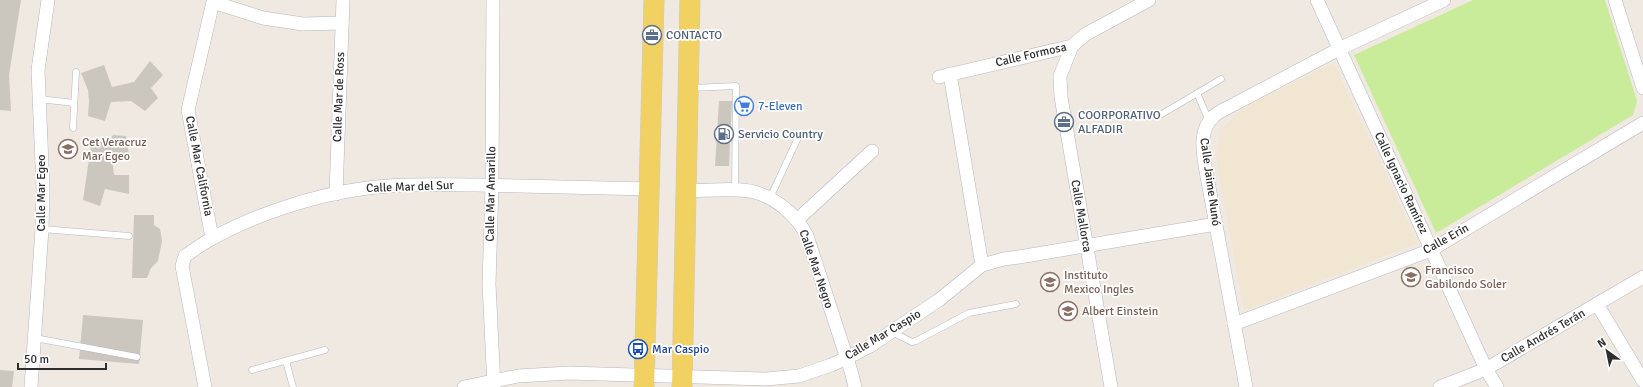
<svg xmlns="http://www.w3.org/2000/svg" width="1643" height="387" font-family="Signika,sans-serif">
<rect width="100%" height="100%" fill="#efe9e1"/>
<!-- education -->
<polygon fill="#f0e6d1" points="1334,63 1418,243 1244,311 1216,156 1222,129 1243,107"/>
<!-- pitch -->
<polygon fill="#c9ec9a" points="1473,0 1605,0 1637,101 1633,115 1436,233 1354,55"/>
<!-- building -->
<g fill="#cbc7bf">
<polygon points="0,0 21,0 9,75 11,111 0,110"/>
<polygon points="150,61 163,75 151,88 158,98 145,111 131,101 111,102 105,121 88,116 89,101 88,90 81,73 104,65 112,87 134,82"/>
<polygon points="719,101 732,101 729,166 715,166"/>
<polygon points="113,135 126,136 130,160 112,159 114,175 129,175 129,194 105,189 100,206 83,200 92,138 109,142"/>
<polygon points="134,215 154,215 154,225 160,229 162,241 158,261 151,268 147,278 132,278"/>
<polygon points="83,315 143,320 139,364 79,359"/>
<polygon points="0,370 14,371 12,387 0,387"/>
</g>
<g fill="none" stroke-linecap="round" stroke-linejoin="round">
<!-- lane casing -->
<g stroke="#b4b7c1" stroke-width="7">
<g id="lane">
<polyline points="691,88 736,86 735,190"/>
<polyline points="1197,93 1209,121"/>
<polyline points="39,99 74,103"/>
<polyline points="1162,114 1221,79"/>
<polyline points="73,128 76,72"/>
<polyline points="770,198 797,140"/>
<polyline points="42,229 129,236"/>
<polyline points="892,332 912,342 916,341 969,313 1016,304"/>
<polyline points="35,338 137,357"/>
<polyline points="286,361 293,387"/>
<polyline points="252,370 325,350"/>
</g>
</g>
<!-- street casing -->
<g stroke="#b4b7c1" stroke-width="14">
<g id="street">
<polyline points="493,0 492,185 489,284 494,387"/>
<polyline points="1317,0 1486,369 1497,387"/>
<polyline points="1615,0 1643,88"/>
<polyline points="1072,46 1060,76 1061,97 1111,387"/>
<polyline points="950,74 982,265"/>
<polyline points="939,77 1072,46 1086,34 1149,0"/>
<path d="M 686,191 C 705,191 737,187 754,192 C 777,198 797,216 807,236 L 851,371 L 855,387"/>
<polyline points="336,194 343,0"/>
<polyline points="797,220 872,151"/>
<polyline points="212,238 188,110 213,2 263,18 303,24 342,23"/>
<polyline points="1597,304 1643,381"/>
<polyline points="1234,324 1431,250 1643,123"/>
<polyline points="31,387 42,229 43,189 38,70 48,0"/>
<path d="M 205,387 L 182,266 L 185,256 C 194,250 203,243 213,238 C 254,215 315,195 361,189 C 399,183 438,185 476,185 C 534,186 591,188 649,189"/>
<polyline points="464,387 518,376 569,373 766,379 799,376 831,365 847,358 870,346 939,300 982,265 1004,259 1019,257 1216,224"/>
<path d="M 1246,387 L 1206,171 C 1203,153 1198,130 1214,116 C 1217,113 1223,110 1227,108 L 1339,49 L 1444,0"/>
<polyline points="1440,387 1486,369 1643,277"/>
</g>
</g>
<!-- primary casing -->
<g stroke="#c9c9c9" stroke-width="21">
<g id="primary">
<polyline points="644,387 654,0"/>
<polyline points="682,387 690,0"/>
</g>
</g>
<!-- lane -->
<use href="#lane" stroke="#fff" stroke-width="6"/>
<!-- street -->
<use href="#street" stroke="#fff" stroke-width="13"/>
<!-- primary -->
<use href="#primary" stroke="#f2d163" stroke-width="20"/>
</g>
<!-- icons -->
<defs>
<g id="office-ring" transform="scale(1)"><circle r="9.5" fill="#fff" stroke="#5c6f8a" stroke-width="1.5"/><path d="M-6-3h4V-5.5h4V-3h4V5H-6ZM-1-4.5V-3h2v-1.5ZM-6 0V1H6V0Z" fill="#5c6f8a"/></g>
<g id="supermarket-ring" transform="scale(1)"><circle r="9.5" fill="#fff" stroke="#3f7fe0" stroke-width="1.5"/><path d="M-6-5.5h2.5l.6 2H6L4.5 2H-2.5L-4.4-4H-6ZM-1.5 3.2a1.3 1.3 0 1 0 .1 0ZM3 3.2a1.3 1.3 0 1 0 .1 0Z" fill="#3f7fe0"/></g>
<g id="fuel-ring" transform="scale(1)"><circle r="9.5" fill="#fff" stroke="#5c6f8a" stroke-width="1.5"/><path d="M-5.5-6h7V0h2V4h1.3V-2.5L3-4.5l.8-.8L6-3V5H2.5V1h-1V6h-7ZM-4.2-4.7v3.2H.2V-4.7Z" fill="#5c6f8a"/></g>
<g id="university-ring" transform="scale(1)"><circle r="9.5" fill="#fff" stroke="#8d6e63" stroke-width="1.5"/><path d="M0-5L7-2L0 1L-7-2ZM-4 1L0 2.5L4 1V4Q0 6-4 4Z" fill="#8d6e63"/></g>
<g id="school-ring" transform="scale(1)"><circle r="9.5" fill="#fff" stroke="#8d6e63" stroke-width="1.5"/><path d="M0-5L7-2L0 1L-7-2ZM-4 1L0 2.5L4 1V4Q0 6-4 4Z" fill="#8d6e63"/></g>
<g id="bus-ring" transform="scale(1)"><circle r="9.5" fill="#fff" stroke="#1a4fb4" stroke-width="1.5"/><path d="M-5-6H5V4H4V6H2V4H-2V6H-4V4H-5ZM-3.5-4V0h7V-4ZM-3.5 1.2v1.5H-2V1.2ZM2 1.2v1.5H3.5V1.2Z" fill="#1a4fb4"/></g>
</defs>
<g fill-rule="evenodd">
<use href="#office-ring" x="652" y="35"/>
<use href="#supermarket-ring" x="744" y="106"/>
<use href="#office-ring" x="1064" y="122"/>
<use href="#fuel-ring" x="724" y="134"/>
<use href="#university-ring" x="68" y="149"/>
<use href="#school-ring" x="1411" y="277"/>
<use href="#school-ring" x="1050" y="282"/>
<use href="#school-ring" x="1068" y="311"/>
<use href="#bus-ring" x="638" y="349"/>
</g>
<g text-anchor="middle" dominant-baseline="central" stroke-width="3.5" stroke-linejoin="round" paint-order="stroke">
<!-- service labels -->
<g font-size="12" fill="#4e5e75" stroke="#fff" text-anchor="start">
<text x="666" y="35">CONTACTO</text>
<text x="1078" y="115">COORPORATIVO<tspan x="1078" dy="14">ALFADIR</tspan></text>
<text x="738" y="134">Servicio Country</text>
</g>
<!-- street labels -->
<g font-size="12" fill="#2e2e2e" stroke="#fff">
<text transform="translate(1031 55) rotate(-13)">Calle Formosa</text>
<text transform="translate(339 97) rotate(-88)">Calle Mar de Ross</text>
<text transform="translate(199 166) rotate(79)">Calle Mar California</text>
<text transform="translate(1210 182) rotate(82)">Calle Jaime Nunó</text>
<text transform="translate(1401 183) rotate(65)">Calle Ignacio Ramírez</text>
<text transform="translate(410 187) rotate(-2)">Calle Mar del Sur</text>
<text transform="translate(41 193) rotate(-90)">Calle Mar Egeo</text>
<text transform="translate(491 194) rotate(-89)">Calle Mar Amarillo</text>
<text transform="translate(1081 216) rotate(80)">Calle Mallorca</text>
<text transform="translate(1446 239) rotate(-29)">Calle Erín</text>
<text transform="translate(816 269) rotate(71)">Calle Mar Negro</text>
<text transform="translate(883 335) rotate(-31)">Calle Mar Caspio</text>
<text transform="translate(1543 336) rotate(-30)">Calle Andrés Terán</text>
</g>
<!-- shop labels -->
<g font-size="12" fill="#366cbe" stroke="#fff" text-anchor="start">
<text x="758" y="106">7-Eleven</text>
</g>
<!-- education labels -->
<g font-size="12" fill="#785e54" stroke="#fff" text-anchor="start">
<text x="82" y="142">Cet Veracruz<tspan x="82" dy="14">Mar Egeo</tspan></text>
<text x="1425" y="270">Francisco<tspan x="1425" dy="14">Gabilondo Soler</tspan></text>
<text x="1064" y="275">Instituto<tspan x="1064" dy="14">Mexico Ingles</tspan></text>
<text x="1082" y="311">Albert Einstein</text>
</g>
<!-- transit labels -->
<g font-size="12" fill="#164399" stroke="#fff" text-anchor="start">
<text x="652" y="349">Mar Caspio</text>
</g>
</g>
<!-- north arrow -->
<g transform="translate(1607 351) rotate(327)" stroke="#ffffff" stroke-width="3" paint-order="stroke">
<path d="M0-3L7 15L0 10L-7 15Z" fill="#2e2e2e"/>
<text y="-6" font-size="11" font-weight="bold" text-anchor="middle" fill="#2e2e2e">N</text>
</g>
<!-- scale -->
<path d="M18 363v6h88v-6" fill="none" stroke="#2e2e2e" stroke-width="2"/>
<text x="24" y="363" font-size="12" fill="#2e2e2e" stroke="#ffffff" stroke-width="3" paint-order="stroke">50 m</text>
</svg>
